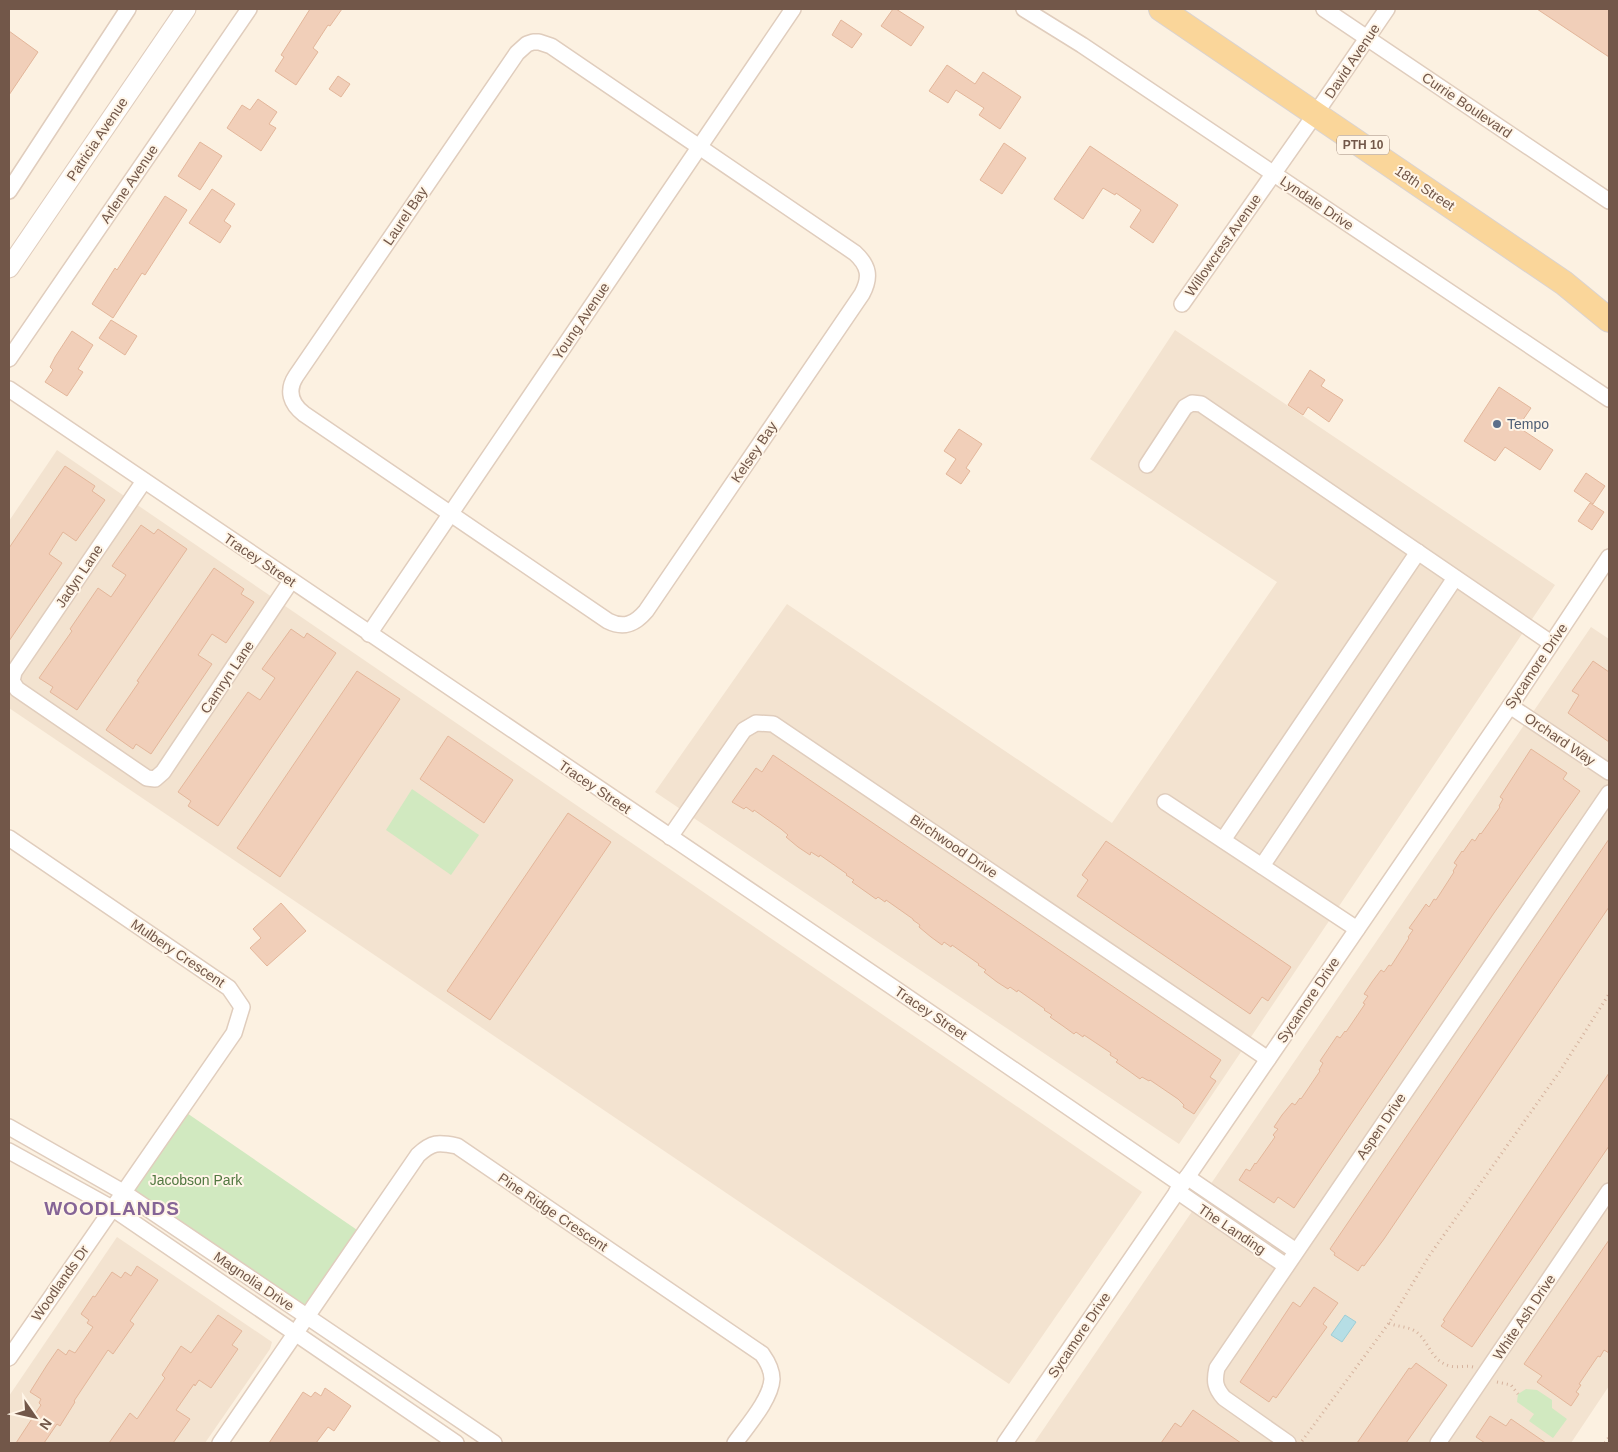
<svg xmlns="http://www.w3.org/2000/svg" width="1618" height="1452" font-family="Helvetica,sans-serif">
<rect width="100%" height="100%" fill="#fcf1e1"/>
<!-- residential -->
<g fill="#f3e3d0">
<polygon points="1175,330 1555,585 1179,1144 655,792 787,604 1112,823 1277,582 1090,459"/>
<polygon points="57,450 1142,1192 1009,1384 9,708 9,521"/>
<polygon points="1591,627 1609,639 1609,1386 1571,1443 1034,1443"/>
<polygon points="117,1237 272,1342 270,1349 205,1443 9,1443 9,1396"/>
</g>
<!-- green -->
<g fill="#d1e9c0">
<polygon points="412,789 479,835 451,875 386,830"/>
<polygon points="181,1109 363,1234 307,1316 123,1192"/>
<polygon points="1526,1389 1537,1390 1552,1400 1552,1408 1567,1419 1553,1438 1529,1421 1534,1414 1517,1402 1518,1394"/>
</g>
<!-- water -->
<polygon fill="#b6dee5" stroke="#9dced6" points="1345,1315 1356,1322 1342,1342 1331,1335"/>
<!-- building -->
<g fill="#f1cfb9" stroke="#e3b69a">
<polygon points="310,9 342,9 330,26 328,25 313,48 318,52 296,85 275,71 284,57 281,55"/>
<polygon points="893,9 896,9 924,27 911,46 881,26"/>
<polygon points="1537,9 1609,9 1609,57"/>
<polygon points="841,20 862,34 852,48 832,35"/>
<polygon points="9,31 38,52 9,95"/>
<polygon points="947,65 975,84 983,72 1021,97 1000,129 979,115 984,108 956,90 948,103 929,91"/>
<polygon points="338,76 350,84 341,97 329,89"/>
<polygon points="258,99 277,112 269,124 276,128 261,151 227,128 242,105 250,110"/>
<polygon points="200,142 222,156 200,190 178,176"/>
<polygon points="1004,143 1026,158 1002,194 980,180"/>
<polygon points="1090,146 1178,205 1153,243 1130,227 1141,210 1116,193 1115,195 1103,188 1083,219 1054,199"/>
<polygon points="212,189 235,204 224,221 231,226 220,243 189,223"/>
<polygon points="165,196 187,210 145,275 142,273 113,318 92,304 115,268 117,270"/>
<polygon points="111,320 137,336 125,355 99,338"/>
<polygon points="72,331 93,345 78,369 83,372 67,396 45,382 53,370 50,367 55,357"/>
<polygon points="1310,370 1325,380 1321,386 1343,400 1329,422 1308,407 1303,415 1288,405"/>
<polygon points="1499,387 1531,408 1518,427 1553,450 1540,470 1505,447 1495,461 1464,441"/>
<polygon points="959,429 982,444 966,468 970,471 961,484 946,474 956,459 944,451"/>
<polygon points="65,466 95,486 92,491 105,500 76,541 63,532 49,554 62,563 9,641 9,548"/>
<polygon points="1586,473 1605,486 1593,504 1574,491"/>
<polygon points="1590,503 1604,512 1592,530 1578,521"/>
<polygon points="141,525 154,534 158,529 187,549 77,710 50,692 53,687 39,678 72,631 70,629 98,588 111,597 126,575 112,566"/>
<polygon points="214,568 244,589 241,594 254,602 226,643 212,634 198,655 212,664 151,754 136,744 133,749 106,730 139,682 137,681"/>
<polygon points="291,629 304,638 307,633 336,653 218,826 188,806 191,801 178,792 248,692 260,700 275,678 262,669"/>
<polygon points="1593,661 1609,672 1609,742 1568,713 1579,695 1572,691"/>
<polygon points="357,671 400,699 280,877 237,848"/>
<polygon points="448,736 513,780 484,823 420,779"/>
<polygon points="1531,749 1567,773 1563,779 1580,791 1494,913 1294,1208 1278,1197 1274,1203 1239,1180 1246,1169 1250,1171 1255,1163 1256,1164 1275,1137 1273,1135 1278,1129 1274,1127 1282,1115 1292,1103 1295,1105 1300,1098 1301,1099 1320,1071 1319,1070 1323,1063 1320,1061 1337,1036 1340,1038 1345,1031 1346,1032 1365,1004 1363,1003 1368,996 1364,994 1372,982 1381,970 1384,972 1389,965 1391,966 1409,938 1408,937 1413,930 1409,928 1417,917 1426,904 1429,907 1434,899 1436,900 1454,872 1453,871 1457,865 1454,863 1462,851 1463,852 1472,839 1475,841 1480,833 1481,834 1500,807 1499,806 1503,799 1500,797"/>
<polygon points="773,755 1221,1060 1210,1077 1216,1081 1194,1114 1183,1107 1184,1105 1178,1099 1150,1080 1149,1081 1142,1077 1140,1079 1129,1071 1116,1062 1118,1060 1110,1055 1111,1053 1084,1035 1083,1037 1076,1032 1074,1034 1063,1026 1050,1017 1052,1015 1044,1010 1045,1009 1018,990 1017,992 1010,987 1008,989 997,982 984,972 986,970 978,965 979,964 952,945 951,947 944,942 942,945 931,937 919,927 920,925 913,920 913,919 886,900 885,902 878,897 876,899 852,882 854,880 846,875 847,874 820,855 819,857 811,852 810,855 798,847 786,837 788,835 781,829 754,810 753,812 746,807 744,809 732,802 756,768 762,772"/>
<polygon points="568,813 611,842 490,1020 447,991"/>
<polygon points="1609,839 1609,907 1384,1239 1364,1266 1362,1265 1358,1271 1334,1255 1335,1253 1330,1249"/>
<polygon points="1106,841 1291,967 1268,1001 1262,997 1250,1014 1077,896 1088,880 1082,875"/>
<polygon points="281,903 306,931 267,966 250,948 261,938 253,929"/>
<polygon points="1609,1073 1609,1146 1472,1347 1441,1326 1445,1321 1443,1320"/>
<polygon points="1609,1240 1609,1353 1604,1350 1600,1357 1598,1356 1579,1384 1581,1385 1576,1392 1579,1394 1571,1406 1537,1382 1542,1376 1524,1364"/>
<polygon points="137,1266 158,1280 130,1321 134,1324 113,1354 108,1350 74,1401 75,1402 60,1426 57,1424 44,1443 16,1443 41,1405 39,1403 41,1399 30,1392 47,1365 58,1349 66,1355 69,1350 75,1353 93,1327 87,1323 89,1320 81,1314 93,1296 95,1297 112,1272 121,1278 125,1272 131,1276"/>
<polygon points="1314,1287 1338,1303 1323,1324 1327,1327 1276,1398 1273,1396 1269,1402 1240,1382 1293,1302 1300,1307"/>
<polygon points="218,1315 242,1331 232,1345 238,1349 211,1388 199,1380 195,1386 194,1384 176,1410 190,1419 173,1443 109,1443 130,1413 137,1419 165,1378 162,1375 181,1346 191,1353"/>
<polygon points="1416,1363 1447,1385 1406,1443 1357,1443 1409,1368 1411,1369"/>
<polygon points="325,1388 351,1406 334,1431 328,1427 316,1443 269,1443 303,1392 311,1397 315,1392 321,1396"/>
<polygon points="1193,1410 1241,1443 1161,1443 1175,1423 1181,1427"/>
<polygon points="1490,1416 1506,1426 1511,1419 1546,1443 1485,1443 1476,1437"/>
</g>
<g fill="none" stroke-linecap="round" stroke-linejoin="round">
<!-- minor casing -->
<g stroke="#e0cdbd" stroke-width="18">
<g id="minor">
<polyline points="1024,9 1082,45 1609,399"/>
<polyline points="1324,9 1609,201"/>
<path d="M 533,42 L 539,42 L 551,46 L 855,253 C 869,266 871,277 862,294 L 646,611 C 635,624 624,629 608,621 L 304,414 C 291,404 286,391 296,376 L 517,53 L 527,44 Z"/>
<polyline points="9,191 128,9"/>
<polyline points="1182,304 1316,113 1387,9"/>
<polyline points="9,359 249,9"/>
<polyline points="9,389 897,990 1182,1185"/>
<polyline points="1147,465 1185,407 1192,403 1201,404 1551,643"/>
<polyline points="144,481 14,672 12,681 17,689 147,778 155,779 163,772 291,581"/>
<polyline points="369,634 793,9"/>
<polyline points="1510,706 1609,772"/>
<polyline points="1165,802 1357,929"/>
<polyline points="670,837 744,730 756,723 773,724 1268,1059"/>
<polyline points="9,838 229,988 242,1007 234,1033 9,1358"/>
<polyline points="1223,840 1418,552"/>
<polyline points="1262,866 1455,578"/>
<polyline points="9,1127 123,1192 494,1443"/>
<polyline points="9,1151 112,1208 456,1443"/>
<polyline points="1187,1177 1296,1251"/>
<polyline points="1177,1191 1286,1266"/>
<path d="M 220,1443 L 418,1155 C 432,1142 438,1142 457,1146 L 762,1354 C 767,1361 772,1369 772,1379 C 771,1399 747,1426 735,1443"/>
<polyline points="1005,1443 1510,706 1609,557"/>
<path d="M 1288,1443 L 1224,1398 C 1215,1388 1214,1381 1217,1368 L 1609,793"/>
<polyline points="1438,1443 1609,1191"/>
</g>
</g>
<!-- tertiary casing -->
<g stroke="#e0cdbd" stroke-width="21">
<polyline id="tertiary" points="9,268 186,9"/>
</g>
<!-- primary casing -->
<g stroke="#dad3d0" stroke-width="26">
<polyline id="primary" points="1161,9 1564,283 1609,320"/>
</g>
<!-- path -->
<g stroke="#d5b29d" stroke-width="3" stroke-dasharray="1 4" stroke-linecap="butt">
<path d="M 1389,1323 C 1397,1327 1407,1326 1415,1331 C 1429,1340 1430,1361 1450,1366 C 1457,1368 1465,1365 1473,1367"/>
<polyline points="1497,1382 1511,1385 1518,1394"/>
<polyline points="1302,1441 1389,1323 1429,1256 1560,1071 1609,994"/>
<polyline points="1605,1443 1609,1437"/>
</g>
<!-- minor -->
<use href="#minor" stroke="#fff" stroke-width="15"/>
<!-- tertiary -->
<use href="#tertiary" stroke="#fff" stroke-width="19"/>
<!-- primary -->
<use href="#primary" stroke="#fad69a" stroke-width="24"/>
</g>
<!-- markers -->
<circle fill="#5c6f8a" stroke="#fff5e7" stroke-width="2" cx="1497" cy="424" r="5"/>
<g text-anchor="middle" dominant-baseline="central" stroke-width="4" stroke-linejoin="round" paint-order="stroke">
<!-- shield labels -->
<rect fill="#fff5e7" stroke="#9c8678" stroke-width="1" x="1337" y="135.5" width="52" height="19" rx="4"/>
<g font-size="12" font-weight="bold" fill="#725749">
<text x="1363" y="145">PTH 10</text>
</g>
<!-- street labels -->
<g font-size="14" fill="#725749" stroke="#fff5e7">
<text transform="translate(1352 61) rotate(-56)">David Avenue</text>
<text transform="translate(1467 105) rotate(34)">Currie Boulevard</text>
<text transform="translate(97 139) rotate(-56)">Patricia Avenue</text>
<text transform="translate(129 184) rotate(-56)">Arlene Avenue</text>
<text transform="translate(1425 188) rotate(34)">18th Street</text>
<text transform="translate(1317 203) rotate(34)">Lyndale Drive</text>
<text transform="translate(405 216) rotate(-56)">Laurel Bay</text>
<text transform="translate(1223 245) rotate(-55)">Willowcrest Avenue</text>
<text transform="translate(581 321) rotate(-56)">Young Avenue</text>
<text transform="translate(754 452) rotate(-56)">Kelsey Bay</text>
<text transform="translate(260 560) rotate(34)">Tracey Street</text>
<text transform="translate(79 576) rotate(-56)">Jadyn Lane</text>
<text transform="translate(1536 666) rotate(-56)">Sycamore Drive</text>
<text transform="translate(227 677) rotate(-56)">Camryn Lane</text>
<text transform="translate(1560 739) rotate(34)">Orchard Way</text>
<text transform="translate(595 787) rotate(34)">Tracey Street</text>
<text transform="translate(954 846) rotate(34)">Birchwood Drive</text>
<text transform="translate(178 953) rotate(34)">Mulbery Crescent</text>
<text transform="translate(1308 1000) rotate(-56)">Sycamore Drive</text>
<text transform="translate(931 1013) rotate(34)">Tracey Street</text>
<text transform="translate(1381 1126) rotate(-56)">Aspen Drive</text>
<text transform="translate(553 1212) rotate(34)">Pine Ridge Crescent</text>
<text transform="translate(1232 1229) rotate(34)">The Landing</text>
<text transform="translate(254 1281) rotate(34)">Magnolia Drive</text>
<text transform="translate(60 1283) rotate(-55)">Woodlands Dr</text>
<text transform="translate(1524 1317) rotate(-56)">White Ash Drive</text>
<text transform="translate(1079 1335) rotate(-56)">Sycamore Drive</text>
</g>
<!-- service labels -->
<g font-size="14" fill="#4e5e75" stroke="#fff5e7" text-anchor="start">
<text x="1507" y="424">Tempo</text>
</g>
<!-- park labels -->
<g font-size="14" fill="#527841" stroke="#fff5e7">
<text x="196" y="1180">Jacobson Park</text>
</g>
<!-- district labels -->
<g font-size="19" font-weight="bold" letter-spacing="1" fill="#856496" stroke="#fff5e7">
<text x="112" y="1208">WOODLANDS</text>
</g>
</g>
<!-- border -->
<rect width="1618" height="1452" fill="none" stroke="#725749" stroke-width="20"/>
<!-- north arrow -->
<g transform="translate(35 1417) rotate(124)" stroke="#fff5e7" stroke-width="4" paint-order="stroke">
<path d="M0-4L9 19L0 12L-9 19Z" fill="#725749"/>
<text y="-8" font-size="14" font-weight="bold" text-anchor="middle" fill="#725749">N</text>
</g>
</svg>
